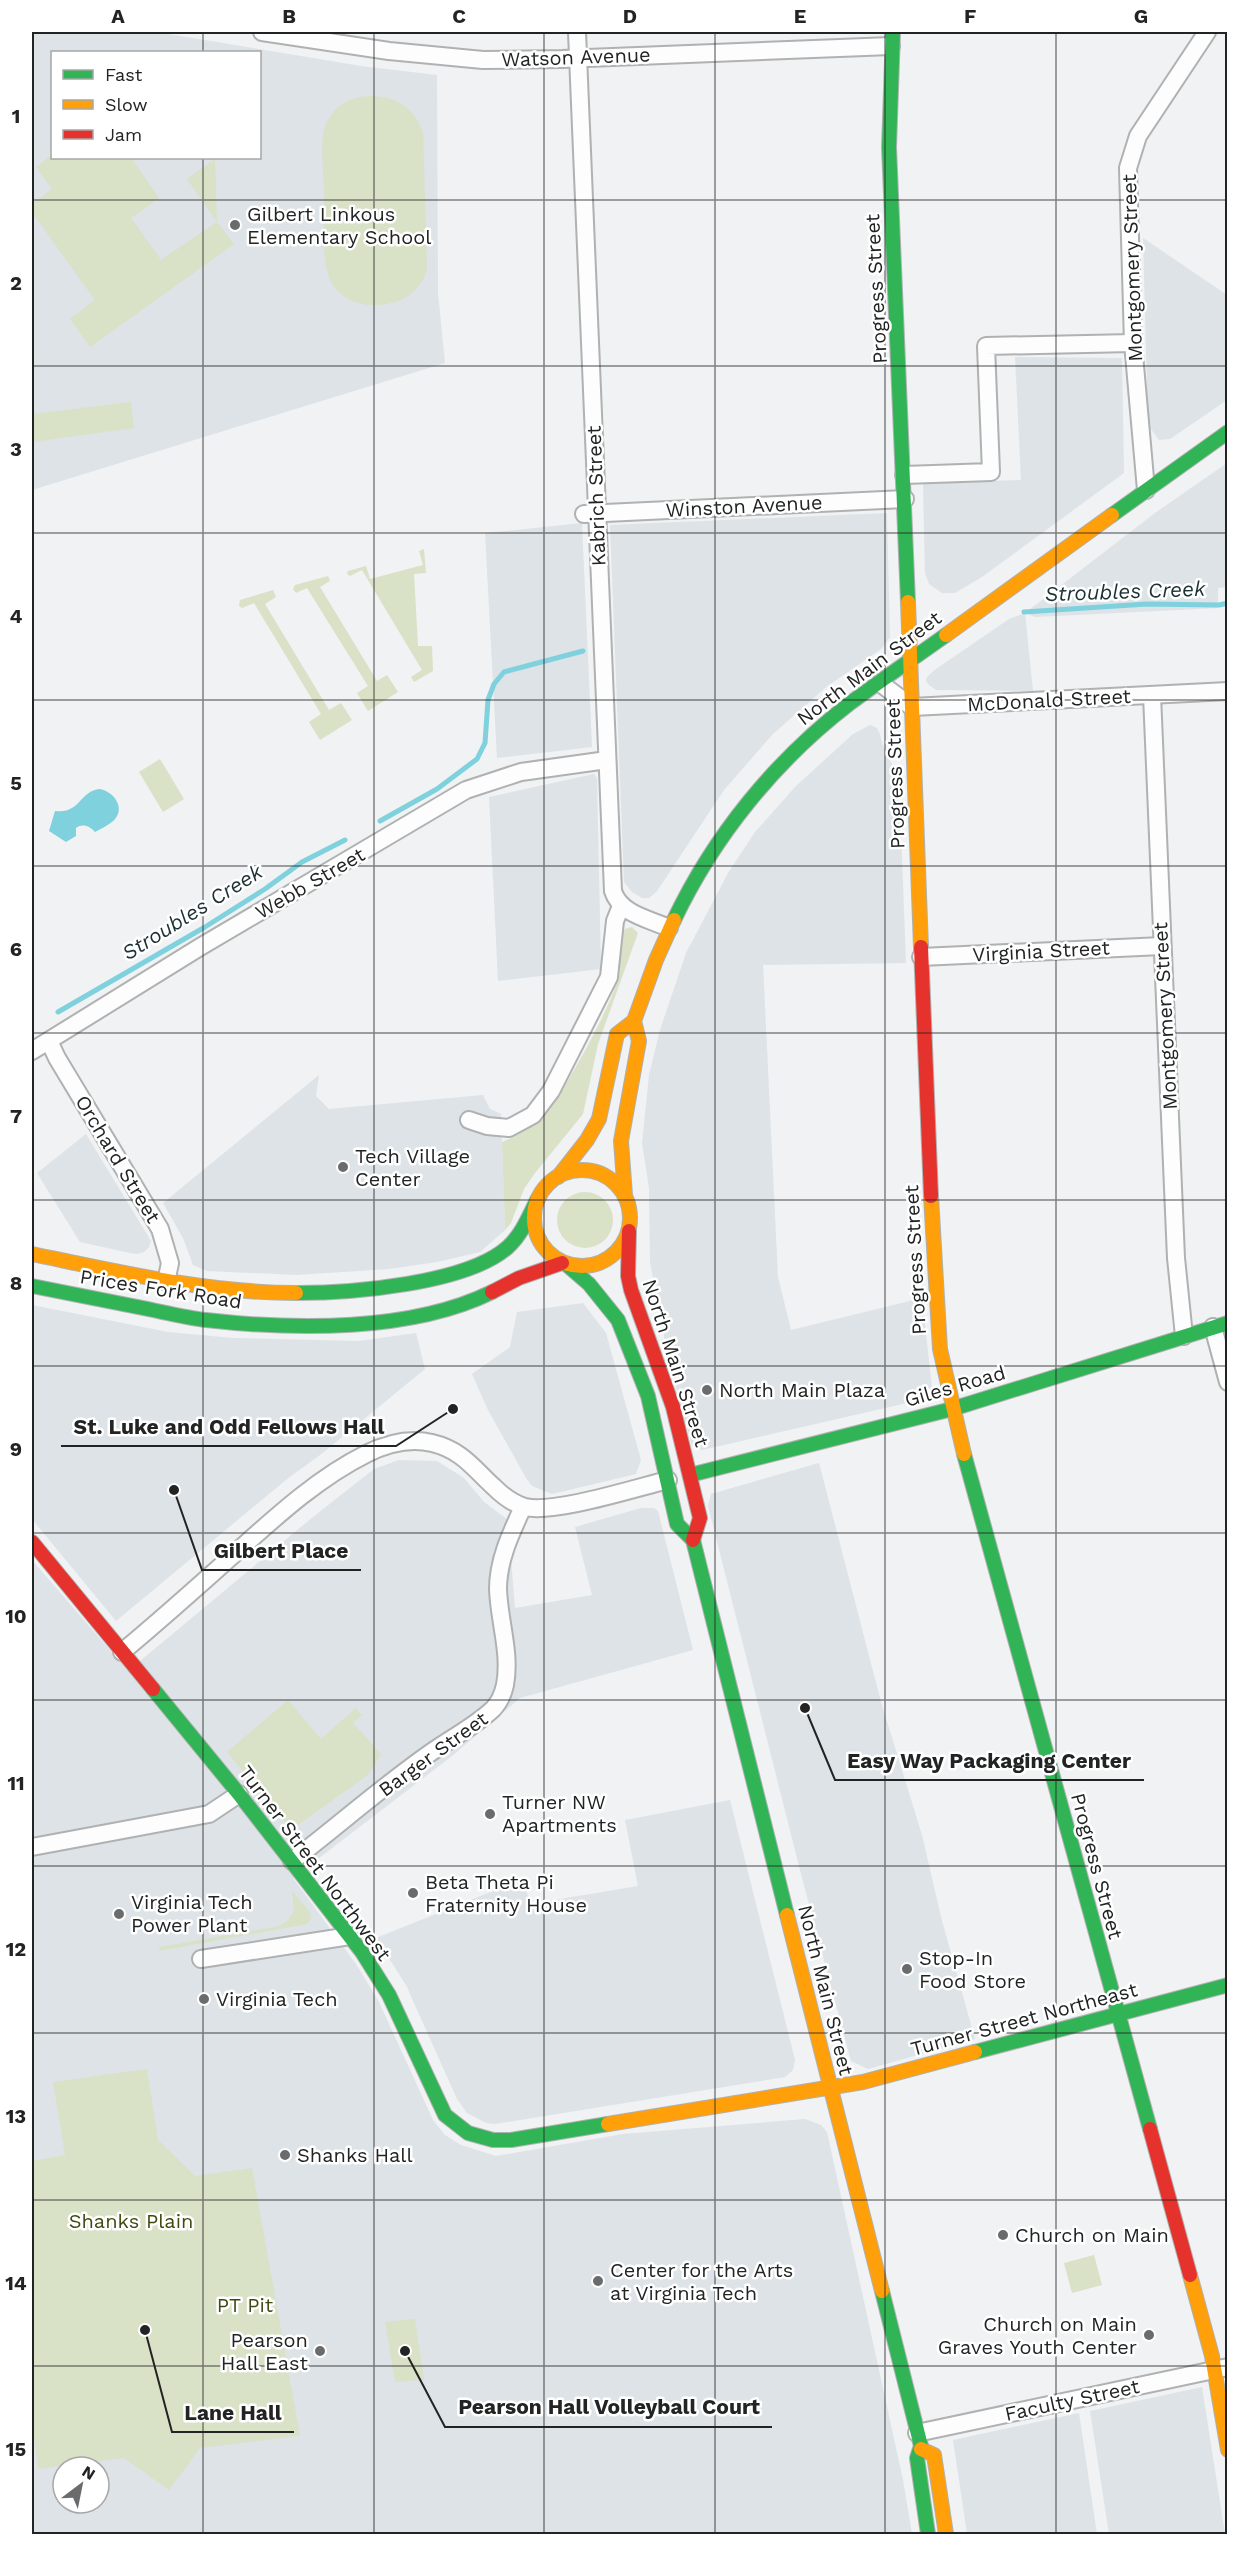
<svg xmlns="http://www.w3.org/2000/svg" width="1259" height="2566" font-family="'Work Sans',sans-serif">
<rect width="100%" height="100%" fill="#f0f2f3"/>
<!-- built -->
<g fill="#dde3e7" fill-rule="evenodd">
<path d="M 32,32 L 156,32 L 361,66 L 437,75 L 438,293 L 445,363 L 32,490 ZM 52,52 L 260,52 L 260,158 L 52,158 Z"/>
<polygon points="1143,238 1227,295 1227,400 1170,439 1159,440 1148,425"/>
<polygon points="1015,357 1122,358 1124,473 982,577 955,593 942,593 929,584 925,573 923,484 1021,480"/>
<polygon points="1227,463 1227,587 1218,588 1218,608 1035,617 1025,613 1033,691 936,690 929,685 926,681 927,677 936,669 1009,619 1025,613 1155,513"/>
<polygon points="887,513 890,637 881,649 825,688 773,734 724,790 657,891 649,898 642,898 632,892 624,882 610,525"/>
<polygon points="582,523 592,747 497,758 485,533"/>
<polygon points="870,725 877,728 880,734 882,743 899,779 906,963 763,965 778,1277 791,1330 922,1298 933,1397 702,1450 692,1446 668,1357 650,1262 649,1188 642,1143 649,1075 660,1030 686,953 728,873 755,832 796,786 853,734"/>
<polygon points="594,774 597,778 601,969 498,981 489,797"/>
<polygon points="319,1075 316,1096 329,1109 483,1095 490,1109 501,1114 505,1230 480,1252 437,1262 389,1269 296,1275 207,1271 193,1265 183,1238 163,1203"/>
<polygon points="86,1134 151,1241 149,1247 144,1252 137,1254 130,1253 80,1242 37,1173"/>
<polygon points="583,1303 606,1333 641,1460 636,1474 552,1494 532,1486 526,1478 488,1410 472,1374 510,1347 517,1312"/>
<polygon points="32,1305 168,1332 233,1338 359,1341 416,1333 425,1369 320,1455 287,1479 116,1621 32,1519"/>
<path d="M 399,1460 L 437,1461 L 464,1478 L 484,1502 L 508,1520 L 524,1527 L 511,1559 L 515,1608 L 592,1595 L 575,1527 L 641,1508 L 654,1508 L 658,1511 L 693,1650 L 520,1698 L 452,1756 L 293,1878 L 356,1964 L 379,2002 L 433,2120 L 445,2135 L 461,2145 L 496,2156 L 623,2134 L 805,2119 L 821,2125 L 827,2132 L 903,2480 L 912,2534 L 32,2534 L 32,1560 L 128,1671 L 313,1517 L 374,1469 ZM 63,2467 L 99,2467 L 99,2503 L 63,2503 Z"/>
<polygon points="819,1463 881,1702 922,1835 941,1917 975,2039 868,2069 851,2061 801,1874 708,1506 711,1494"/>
<polygon points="730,1800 795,2060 793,2070 785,2077 495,2124 486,2123 467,2113 457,2099 406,1985 376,1938 523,1879 530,1904 638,1886 625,1820"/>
<polygon points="1202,2387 1225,2534 1109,2534 1090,2411"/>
<polygon points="1079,2413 1097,2534 967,2534 953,2440"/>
</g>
<!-- green -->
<g fill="#d9e1c7">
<path d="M 370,96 C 396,97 413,106 423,132 L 427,267 C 424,284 412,297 395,302 C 369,310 337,303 328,274 C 321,252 325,216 324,192 C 324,174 319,139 326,124 C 335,105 350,97 370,96 Z"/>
<polygon points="52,155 52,158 131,158 159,198 131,218 161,260 217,222 187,179 215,159 217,222 234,244 90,347 70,319 95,300 32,212 32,204 52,189 36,167"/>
<polygon points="131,402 134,428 32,442 32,414"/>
<polygon points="424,549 426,573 414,574 418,646 432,646 433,671 414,682 411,677 422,670 362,570 350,576 347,574 348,571 366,566 370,579 423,565 419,551"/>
<polygon points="328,576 330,581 320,587 377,681 387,675 398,692 368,711 357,693 368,686 307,588 296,593 293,589 295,585"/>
<polygon points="273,590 276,597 265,604 329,710 341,703 352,720 320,740 309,722 321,714 254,603 242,608 239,606 240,600"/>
<polygon points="160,759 184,799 163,812 139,772"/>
<path d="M 632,927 L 638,933 L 598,1044 L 583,1114 L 535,1173 L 524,1189 L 511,1223 L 505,1230 L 502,1142 C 524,1133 541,1121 555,1102 C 576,1067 606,1017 618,979 C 623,963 616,943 625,929 Z"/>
<circle cx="585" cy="1220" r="28"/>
<polygon points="288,1700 321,1739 356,1708 362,1715 353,1723 381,1754 368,1775 291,1830 227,1752"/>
<polygon points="292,1891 309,1911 311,1918 307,1924 159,1951 160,1947 279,1926 287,1921 294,1911"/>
<polygon points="147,2069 158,2140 195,2176 252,2168 300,2436 200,2448 169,2490 124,2458 38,2469 32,2424 32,2161 65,2155 53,2082"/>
<polygon points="1094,2255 1102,2285 1072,2293 1064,2263"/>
<polygon points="415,2319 424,2380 395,2382 385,2322"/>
</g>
<!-- water -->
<path fill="#7ed1dd" d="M 100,789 C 115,792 127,810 112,822 C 107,826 100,829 95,832 C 90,826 82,823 76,828 L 76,836 L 66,842 L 49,831 L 55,811 C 81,814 79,791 100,789 Z"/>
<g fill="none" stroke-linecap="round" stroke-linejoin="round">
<!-- stream -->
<g stroke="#7ed1dd" stroke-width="5">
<polyline points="1024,612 1147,604 1219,605 1228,603"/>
<polyline points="380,821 437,789 477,759 485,743 488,700 494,684 504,672 583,651"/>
<polyline points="58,1012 205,927 265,889 302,862 345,840"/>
</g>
<!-- street casing -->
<g stroke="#afb1b2" stroke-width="20">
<g id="street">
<polyline points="262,32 389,51 483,60 562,59 891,46"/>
<path d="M 577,32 L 613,891 C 620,914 649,919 669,928"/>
<polyline points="904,475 991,472 986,346 1133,343"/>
<polyline points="1146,490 1133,343 1128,168 1138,136 1207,32"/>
<polyline points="584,514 905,499"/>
<polyline points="880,683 912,707 1228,691"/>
<polyline points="1152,695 1176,1258 1184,1336"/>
<polyline points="921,957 1162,946"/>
<polyline points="49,1041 57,1058 160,1229 170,1263 166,1282"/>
<polyline points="32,1051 200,947 466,790 521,772 607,760"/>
<polyline points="469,1120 487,1126 509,1128 533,1115 551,1091 609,977 615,921 621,906"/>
<polyline points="1213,1327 1228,1382"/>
<path d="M 122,1652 C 163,1618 203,1582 242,1547 C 280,1513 320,1477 366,1454 C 386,1444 410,1438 432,1443 C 462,1450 474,1469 494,1487 C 502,1495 514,1504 525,1507 C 554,1514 635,1488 668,1480"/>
<polyline points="32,1847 209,1814 239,1794"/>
<path d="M 292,1861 C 339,1825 384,1785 433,1751 C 453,1737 475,1726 493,1709 C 499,1703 503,1694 505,1685 C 511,1653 499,1621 498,1589 C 498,1560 511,1533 523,1507"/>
<polyline points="201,1959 350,1936"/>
<polyline points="917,2433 1228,2367"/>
</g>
</g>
<!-- fast casing -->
<g stroke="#afb1b2" stroke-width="16">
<g id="fast">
<polyline points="893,32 889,147 908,602"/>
<polyline points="1112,515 1228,432"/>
<path d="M 674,920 C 714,836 775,761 849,704 C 881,680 914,658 946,635"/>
<polyline points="567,1265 589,1284 618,1320 648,1396 677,1524 693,1540 787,1915"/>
<path d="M 32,1286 C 71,1294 109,1301 148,1309 C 167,1313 187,1318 206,1320 C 294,1330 411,1332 492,1292"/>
<path d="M 296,1293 C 351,1293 467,1284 508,1247 C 522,1234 529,1216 537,1200"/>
<polyline points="964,1454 1150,2129"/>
<polyline points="690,1475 952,1409 1228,1323"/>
<polyline points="153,1689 239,1794 362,1952 389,1995 445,2115 468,2133 493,2140 511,2140 608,2124"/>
<polyline points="975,2052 1228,1985"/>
<polyline points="882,2291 921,2446 917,2458 928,2534"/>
</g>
</g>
<!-- slow casing -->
<g stroke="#afb1b2" stroke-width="16">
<g id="slow">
<polyline points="908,602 921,947"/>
<polyline points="946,635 1112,515"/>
<circle cx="582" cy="1218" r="48"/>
<polyline points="558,1177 587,1140 599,1119 617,1034 634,1021"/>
<polyline points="625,1195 621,1141 639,1041 634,1021 656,960 674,920"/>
<polyline points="931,1196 940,1349 964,1454"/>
<path d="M 32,1254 C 119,1272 207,1293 296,1293"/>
<polyline points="787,1915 882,2291"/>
<polyline points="608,2124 863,2082 975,2052"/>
<polyline points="1190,2275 1212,2356 1228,2450"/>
<polyline points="921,2449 934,2455 946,2534"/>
</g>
</g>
<!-- jam casing -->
<g stroke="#afb1b2" stroke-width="16">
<g id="jam">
<polyline points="921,947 931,1196"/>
<polyline points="629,1231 628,1276 631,1290 673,1407 700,1518 693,1540"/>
<polyline points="492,1292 519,1278 562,1263"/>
<polyline points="32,1542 153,1689"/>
<polyline points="1150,2129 1190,2275"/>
</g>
</g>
<!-- street -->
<use href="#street" stroke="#fdfdfd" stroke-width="16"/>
<!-- fast -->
<use href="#fast" stroke="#30b455" stroke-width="14"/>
<!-- slow -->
<use href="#slow" stroke="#ff9f0a" stroke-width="14"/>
<!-- jam -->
<use href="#jam" stroke="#e5322d" stroke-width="14"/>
</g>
<!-- grid -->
<path fill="none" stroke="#222323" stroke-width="1.5" stroke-opacity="0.55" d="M 203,32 L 203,52M 374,32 L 374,2534M 544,32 L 544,2534M 715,32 L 715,2534M 885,32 L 885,2534M 1056,32 L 1056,2534M 203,158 L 203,2534M 32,200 L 1228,200M 32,366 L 1228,366M 32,533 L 1228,533M 32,700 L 1228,700M 32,866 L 1228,866M 32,1033 L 1228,1033M 32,1200 L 1228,1200M 32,1366 L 1228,1366M 32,1533 L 1228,1533M 32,1700 L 1228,1700M 32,1866 L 1228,1866M 32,2033 L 1228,2033M 32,2200 L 1228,2200M 32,2366 L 1228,2366"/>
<!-- markers -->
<g fill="#6a6b6c" stroke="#fff" stroke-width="2">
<circle cx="235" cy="225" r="6"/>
<circle cx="343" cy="1167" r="6"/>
<circle cx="707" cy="1390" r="6"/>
<circle cx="490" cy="1814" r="6"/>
<circle cx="413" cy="1893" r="6"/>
<circle cx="119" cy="1914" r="6"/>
<circle cx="907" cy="1969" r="6"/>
<circle cx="204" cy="1999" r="6"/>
<circle cx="285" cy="2155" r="6"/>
<circle cx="1003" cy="2235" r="6"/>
<circle cx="598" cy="2281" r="6"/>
<circle cx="1149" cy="2335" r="6"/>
<circle cx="320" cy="2351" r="6"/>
</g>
<g text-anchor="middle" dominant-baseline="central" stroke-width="5" stroke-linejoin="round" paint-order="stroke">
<!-- street labels -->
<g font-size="20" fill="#222323" stroke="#fff">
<text transform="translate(576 57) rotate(-2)">Watson Avenue</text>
<text transform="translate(1132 268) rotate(-92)">Montgomery Street</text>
<text transform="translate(876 289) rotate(-93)">Progress Street</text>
<text transform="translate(596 496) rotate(-92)">Kabrich Street</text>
<text transform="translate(744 506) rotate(-3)">Winston Avenue</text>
<text transform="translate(869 668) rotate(-37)">North Main Street</text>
<text transform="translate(1049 700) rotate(-3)">McDonald Street</text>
<text transform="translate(895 774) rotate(-92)">Progress Street</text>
<text transform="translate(310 883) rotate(-30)">Webb Street</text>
<text transform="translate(1041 951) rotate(-3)">Virginia Street</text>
<text transform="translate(1165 1016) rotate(-93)">Montgomery Street</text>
<text transform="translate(118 1159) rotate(59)">Orchard Street</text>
<text transform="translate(915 1260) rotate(-93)">Progress Street</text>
<text transform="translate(161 1289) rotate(9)">Prices Fork Road</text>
<text transform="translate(676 1363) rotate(72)">North Main Street</text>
<text transform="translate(955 1386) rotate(-16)">Giles Road</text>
<text transform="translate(433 1754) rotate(-36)">Barger Street</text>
<text transform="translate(315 1863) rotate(53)">Turner Street Northwest</text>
<text transform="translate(1097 1866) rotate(75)">Progress Street</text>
<text transform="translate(826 1990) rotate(76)">North Main Street</text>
<text transform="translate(1024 2019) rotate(-15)">Turner Street Northeast</text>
<text transform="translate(1072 2400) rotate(-12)">Faculty Street</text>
</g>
<!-- poi labels -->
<g font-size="20" fill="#222323" stroke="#fff" text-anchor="start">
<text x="247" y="214">Gilbert Linkous<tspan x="247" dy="23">Elementary School</tspan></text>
<text x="355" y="1156">Tech Village<tspan x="355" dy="23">Center</tspan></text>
<text x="719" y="1390">North Main Plaza</text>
<text x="502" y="1802">Turner NW<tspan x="502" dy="23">Apartments</tspan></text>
<text x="425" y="1882">Beta Theta Pi<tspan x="425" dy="23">Fraternity House</tspan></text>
<text x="131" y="1902">Virginia Tech<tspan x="131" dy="23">Power Plant</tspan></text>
<text x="919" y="1958">Stop-In<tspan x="919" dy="23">Food Store</tspan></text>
<text x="216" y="1999">Virginia Tech</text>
<text x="297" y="2155">Shanks Hall</text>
<text x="1015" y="2235">Church on Main</text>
<text x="610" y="2270">Center for the Arts<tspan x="610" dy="23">at Virginia Tech</tspan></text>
<text x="1137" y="2324" text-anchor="end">Church on Main<tspan x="1137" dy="23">Graves Youth Center</tspan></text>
<text x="308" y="2340" text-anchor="end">Pearson<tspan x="308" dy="23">Hall East</tspan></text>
</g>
<!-- park labels -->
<g font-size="20" fill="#3e4a0f" stroke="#fff">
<text x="131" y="2221">Shanks Plain</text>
<text x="245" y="2305">PT Pit</text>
</g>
<!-- water labels -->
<g font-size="21" font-style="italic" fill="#1c3134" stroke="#fff">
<text transform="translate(1125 591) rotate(-2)">Stroubles Creek</text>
<text transform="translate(192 912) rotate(-32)">Stroubles Creek</text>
</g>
</g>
<!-- callouts -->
<path fill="none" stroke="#222323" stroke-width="2" d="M453 1409L396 1446H61M174 1490L202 1570H361M805 1708L835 1780H1144M405 2351L445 2427H772M145 2330L172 2432H294"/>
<g fill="#222323" stroke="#fff" stroke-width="2">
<circle cx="453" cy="1409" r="6"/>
<circle cx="174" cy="1490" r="6"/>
<circle cx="805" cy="1708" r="6"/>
<circle cx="405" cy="2351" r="6"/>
<circle cx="145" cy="2330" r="6"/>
</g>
<g font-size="21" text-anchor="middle" font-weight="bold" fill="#222323" stroke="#fff" stroke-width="5" stroke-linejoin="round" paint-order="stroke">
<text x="229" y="1434">St. Luke and Odd Fellows Hall</text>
<text x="281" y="1558">Gilbert Place</text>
<text x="989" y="1768">Easy Way Packaging Center</text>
<text x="609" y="2414">Pearson Hall Volleyball Court</text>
<text x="233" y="2420">Lane Hall</text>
</g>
<!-- border -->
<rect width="1259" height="2566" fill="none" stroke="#ffffff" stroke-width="66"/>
<!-- legend -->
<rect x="51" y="51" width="210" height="108" fill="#ffffff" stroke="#a7a7a7" stroke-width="1.5"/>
<rect x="63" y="70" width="30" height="9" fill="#30b455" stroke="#a7a7a7" stroke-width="1.5"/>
<text x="105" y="81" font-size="18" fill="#222323">Fast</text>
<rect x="63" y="100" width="30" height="9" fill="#ff9f0a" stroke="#a7a7a7" stroke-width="1.5"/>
<text x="105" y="111" font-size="18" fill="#222323">Slow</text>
<rect x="63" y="130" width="30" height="9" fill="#e5322d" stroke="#a7a7a7" stroke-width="1.5"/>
<text x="105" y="141" font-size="18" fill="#222323">Jam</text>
<!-- north arrow -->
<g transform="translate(81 2485) rotate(32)"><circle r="28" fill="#ffffff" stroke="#a7a7a7" stroke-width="1.5"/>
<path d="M0-4.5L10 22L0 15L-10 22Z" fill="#6a6b6c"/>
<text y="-9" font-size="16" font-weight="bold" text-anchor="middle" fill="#222323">N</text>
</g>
<rect x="33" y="33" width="1193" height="2500" fill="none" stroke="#222323" stroke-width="2"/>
<g font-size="20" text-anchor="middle" font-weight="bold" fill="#222323">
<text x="118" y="23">A</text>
<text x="289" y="23">B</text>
<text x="459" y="23">C</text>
<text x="630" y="23">D</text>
<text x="800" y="23">E</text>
<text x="970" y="23">F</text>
<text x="1141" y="23">G</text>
<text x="16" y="123">1</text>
<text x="16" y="290">2</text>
<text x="16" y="456">3</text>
<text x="16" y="623">4</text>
<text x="16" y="790">5</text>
<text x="16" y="956">6</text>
<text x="16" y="1123">7</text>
<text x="16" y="1290">8</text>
<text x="16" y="1456">9</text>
<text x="16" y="1623">10</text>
<text x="16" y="1790">11</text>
<text x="16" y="1956">12</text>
<text x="16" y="2123">13</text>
<text x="16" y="2290">14</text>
<text x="16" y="2456">15</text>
</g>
</svg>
